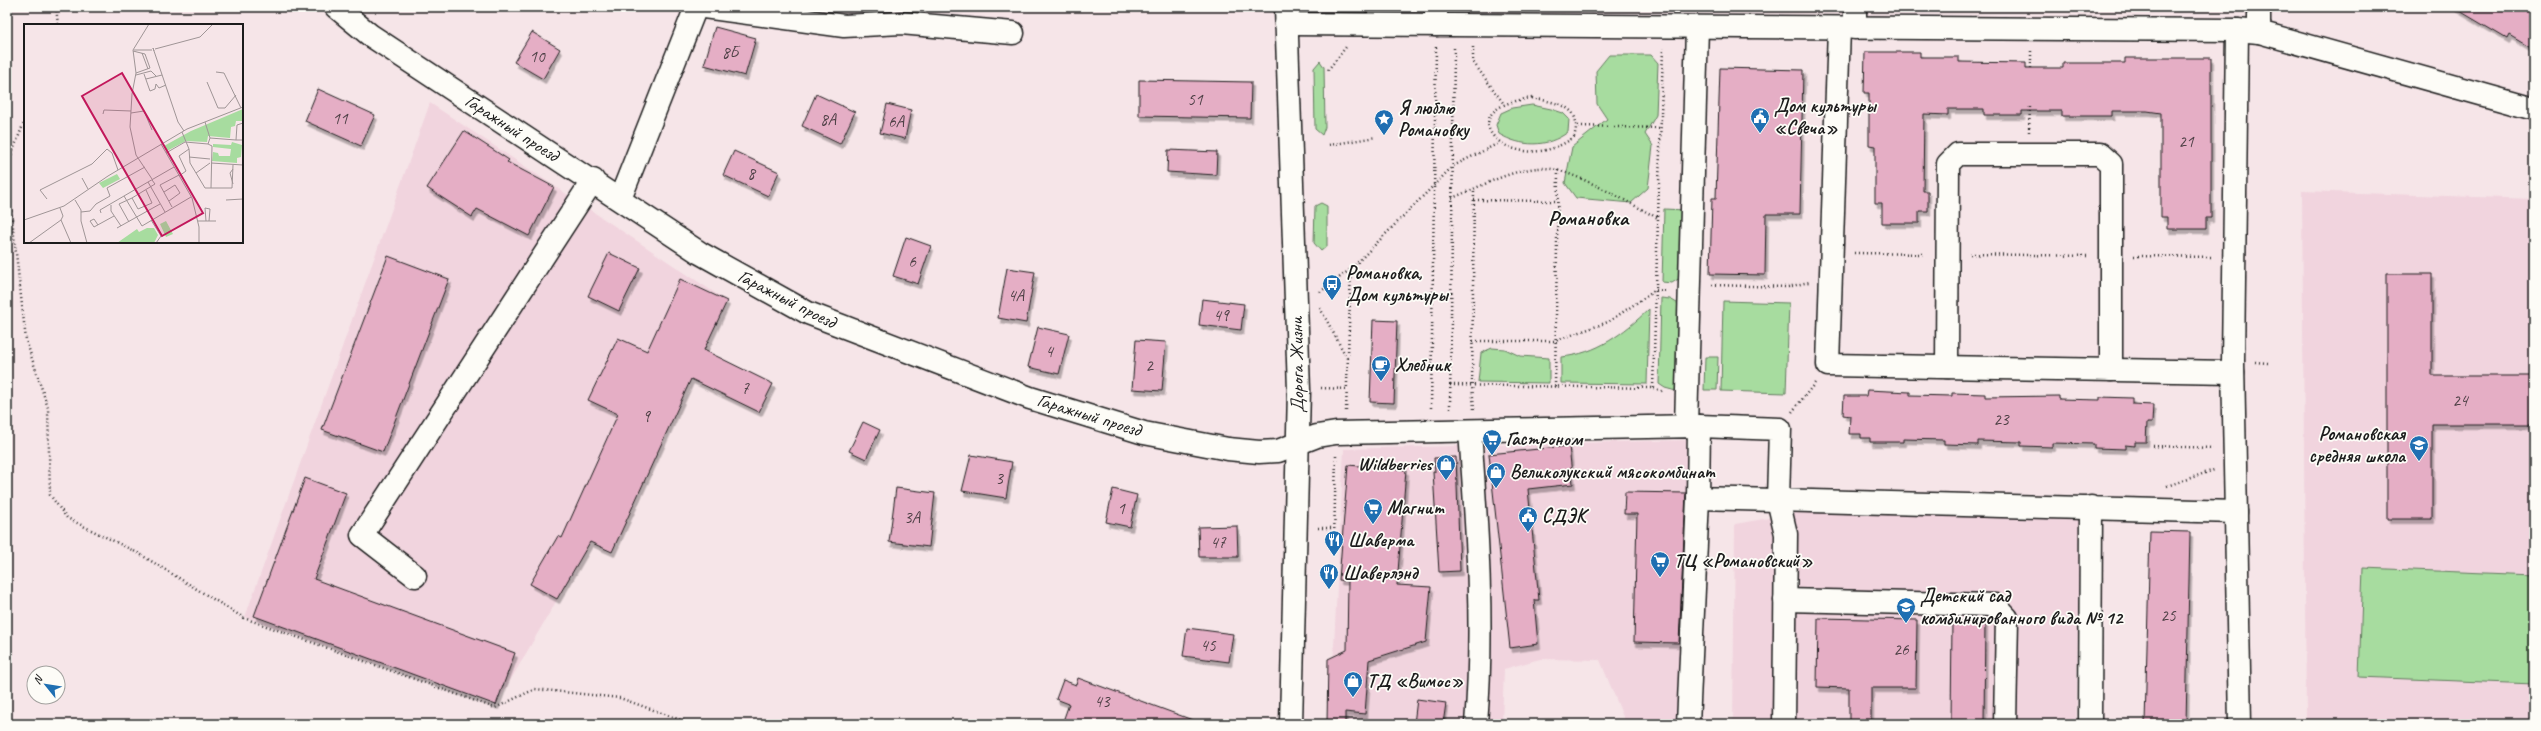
<svg xmlns="http://www.w3.org/2000/svg" width="2541" height="731" font-family="Caveat,sans-serif">
<defs>
<filter id="shadow"><feDropShadow dx="2.5" dy="4.5" stdDeviation="0" flood-color="#0004"/></filter>
</defs>
<rect width="100%" height="100%" fill="#f6e5e8"/>
<filter id="ink" filterUnits="userSpaceOnUse"><feTurbulence type="fractalNoise" baseFrequency=".025" numOctaves="2"/><feDisplacementMap in="SourceGraphic" scale="8" xChannelSelector="R" yChannelSelector="G"/><feConvolveMatrix kernelMatrix="1 2 1 2 8 2 1 2 1" color-interpolation-filters="sRGB"/></filter>
<g filter="url(#ink)">
<!-- built -->
<g fill="#f1d4de">
<polygon points="430,103 727,301 612,552 590,543 496,705 245,617"/>
<polygon points="2302,191 2534,199 2534,724 2306,724"/>
<polygon points="1689,440 1679,718 1652,724 1626,724 1600,660 1540,659 1504,669 1502,724 1330,724 1344,449"/>
<polygon points="1815,510 2080,516 2076,724 1733,724 1735,524"/>
</g>
<!-- green -->
<g fill="#a7dc9f" stroke="#627c5e">
<polygon points="1609,55 1651,55 1658,63 1656,115 1645,134 1653,146 1648,188 1631,203 1576,198 1565,183 1572,147 1607,119 1597,104 1596,71"/>
<polygon points="1320,61 1324,67 1325,127 1322,135 1315,129 1314,68"/>
<path d="M 1532,105 L 1551,109 L 1563,113 L 1569,119 L 1568,132 C 1547,148 1521,147 1499,134 L 1496,125 L 1501,113 L 1512,108 Z"/>
<polygon points="1321,203 1327,206 1327,246 1321,251 1314,243 1315,206"/>
<polygon points="1664,209 1685,210 1683,276 1672,283 1662,282"/>
<polygon points="1661,298 1670,299 1682,306 1676,391 1665,388 1659,384"/>
<polygon points="1723,301 1789,303 1786,393 1721,391"/>
<path d="M 1649,309 L 1647,384 L 1561,383 L 1561,357 C 1597,354 1624,333 1649,309 Z"/>
<polygon points="1492,348 1505,349 1520,356 1549,358 1549,383 1478,382 1481,353"/>
<polygon points="1705,357 1718,357 1717,390 1704,390"/>
<polygon points="2363,568 2534,575 2534,684 2359,677"/>
</g>
<!-- building -->
<g fill="#e5aec5" stroke="#1c1c1c" filter="url(#shadow)">
<polygon points="2453,7 2534,7 2534,50 2509,35 2507,39"/>
<polygon points="715,27 756,38 745,76 704,65"/>
<polygon points="532,32 560,49 543,79 514,62"/>
<polygon points="1865,52 1920,52 1920,57 1959,57 1959,62 2026,63 2026,68 2063,68 2063,63 2125,63 2125,58 2211,58 2211,218 2206,218 2206,229 2167,229 2167,217 2161,217 2161,113 2147,111 2112,111 2112,116 2062,116 2062,111 2022,111 2022,115 1984,115 1984,109 1948,109 1948,115 1924,114 1923,191 1928,191 1928,211 1919,211 1919,223 1882,223 1882,203 1875,203 1875,146 1869,145 1869,93 1864,93"/>
<polygon points="1720,68 1803,70 1800,214 1766,214 1765,275 1710,274 1712,198 1716,198"/>
<polygon points="1139,80 1251,82 1250,118 1139,116"/>
<polygon points="318,89 375,115 361,146 305,121"/>
<polygon points="816,94 855,112 840,144 802,126"/>
<polygon points="887,104 911,110 905,139 880,133"/>
<polygon points="464,131 509,160 507,162 554,187 529,236 477,209 472,217 427,188"/>
<polygon points="1168,150 1217,152 1216,175 1167,172"/>
<polygon points="734,151 779,172 768,196 723,175"/>
<polygon points="906,237 931,246 918,284 893,276"/>
<polygon points="609,253 640,268 619,311 588,296"/>
<polygon points="388,256 449,279 383,452 322,430"/>
<polygon points="1007,268 1035,272 1026,323 998,318"/>
<polygon points="2387,274 2432,274 2432,376 2534,376 2534,424 2432,424 2432,519 2387,519"/>
<polygon points="680,279 727,301 704,350 773,384 759,412 691,379 612,552 590,542 557,599 530,584 558,536 562,538 618,414 588,400 618,338 647,351"/>
<polygon points="1202,299 1244,304 1241,330 1199,325"/>
<polygon points="1373,320 1397,321 1394,403 1370,402"/>
<polygon points="1038,327 1069,334 1059,374 1028,367"/>
<polygon points="1136,340 1166,342 1162,391 1132,389"/>
<polygon points="1867,390 1910,392 1910,395 1952,396 1952,393 1985,394 1985,397 2059,396 2059,399 2100,400 2100,397 2132,398 2132,404 2153,405 2152,423 2147,423 2146,442 2135,442 2135,446 2125,445 2125,449 2094,448 2094,444 2052,443 2052,447 2021,446 2021,442 1978,441 1978,445 1944,444 1944,440 1903,439 1903,442 1870,442 1870,438 1861,438 1861,434 1849,434 1850,416 1843,415 1844,396 1866,396"/>
<polygon points="863,422 880,430 866,459 849,451"/>
<polygon points="1569,446 1573,484 1528,489 1539,600 1534,600 1538,644 1510,648 1489,454"/>
<polygon points="971,455 1012,462 1006,498 962,491"/>
<polygon points="1456,457 1460,571 1439,572 1433,472 1435,472 1434,458"/>
<polygon points="1348,465 1406,470 1397,585 1431,587 1426,642 1369,660 1365,714 1345,712 1345,724 1327,724 1328,659 1347,650 1348,581 1339,580"/>
<polygon points="305,478 346,493 314,579 515,653 496,705 254,616"/>
<polygon points="896,488 935,493 929,547 889,542"/>
<polygon points="1113,489 1137,495 1130,527 1106,522"/>
<polygon points="1625,492 1686,493 1679,643 1634,642 1637,514 1624,514"/>
<polygon points="1237,526 1238,557 1199,557 1198,527"/>
<polygon points="2150,531 2190,532 2186,724 2145,724"/>
<polygon points="1818,618 1917,620 1916,688 1871,688 1871,724 1849,724 1849,688 1817,687"/>
<polygon points="1952,621 1985,621 1984,724 1951,724"/>
<polygon points="1187,628 1233,634 1229,662 1183,656"/>
<polygon points="1078,678 1198,722 1198,724 1062,724 1069,704 1056,699 1063,680 1076,685"/>
<polygon points="1417,699 1446,703 1443,724 1414,724"/>
</g>
<g fill="none" stroke-linecap="round" stroke-linejoin="round">
<!-- minor casing -->
<g stroke="#1c1c1c" stroke-width="25">
<g id="minor">
<polyline points="336,7 370,35 700,253 808,313 1030,398 1144,433 1228,449 1259,452 1278,451 1317,436 1336,433 1699,426 1698,498 2236,512"/>
<polyline points="704,7 844,26 901,23 1013,33"/>
<polyline points="1286,24 2237,30 2259,32 2534,109"/>
<polyline points="1436,25 1436,7"/>
<polyline points="1839,28 1828,365 2233,372"/>
<polyline points="1855,28 1855,7"/>
<polyline points="2237,30 2233,362 2240,724"/>
<polyline points="2259,32 2259,7"/>
<polyline points="620,199 696,7"/>
<polyline points="1947,367 1948,164 1958,154 2100,154 2111,164 2111,370"/>
<polyline points="1686,426 1697,27"/>
<polyline points="1699,426 1780,429 1778,500 1786,534 1784,724"/>
<path d="M 1470,431 C 1477,528 1484,627 1476,724"/>
<polyline points="415,576 362,535 593,180"/>
<polyline points="1785,600 1995,605 2007,618 2005,724"/>
<polyline points="1688,724 1698,498"/>
<polyline points="2090,724 2091,507"/>
</g>
</g>
<!-- major casing -->
<g stroke="#1c1c1c" stroke-width="25">
<polyline id="major" points="1286,7 1299,390 1291,724"/>
</g>
<!-- path -->
<g stroke="#1c1c1c" stroke-width="2.5" stroke-dasharray="1 3" stroke-linecap="butt">
<polyline points="56,7 58,25"/>
<polyline points="1473,47 1473,62 1504,104"/>
<polyline points="2031,68 2031,50"/>
<polyline points="1328,70 1346,47"/>
<path d="M 1532,98 C 1556,103 1584,105 1574,137 C 1514,182 1439,109 1532,98 Z"/>
<polyline points="1578,126 1660,128"/>
<polyline points="2029,132 2030,106"/>
<polyline points="1329,145 1376,137"/>
<polyline points="7,166 25,120"/>
<polyline points="7,175 26,340 48,408 50,495 67,518 138,553 244,618 495,708 535,689 620,698 692,724"/>
<path d="M 1452,198 C 1480,187 1508,171 1538,168 C 1567,165 1630,204 1658,218"/>
<polyline points="1474,200 1557,201"/>
<polyline points="1854,253 1925,254"/>
<polyline points="1970,254 2089,256"/>
<polyline points="2134,256 2213,257"/>
<polyline points="1712,285 1788,287 1809,282"/>
<polyline points="1320,292 1351,269 1453,166 1499,143"/>
<polyline points="1320,308 1348,360"/>
<polyline points="1473,341 1555,341 1608,322 1656,290 1667,291"/>
<polyline points="2255,362 2268,363"/>
<polyline points="1450,385 1653,388 1665,392"/>
<polyline points="1555,387 1558,170"/>
<polyline points="1321,388 1347,389"/>
<polyline points="1653,388 1663,48"/>
<polyline points="1431,408 1436,47"/>
<polyline points="1450,409 1454,48"/>
<polyline points="1474,409 1472,386 1474,189"/>
<polyline points="1346,411 1351,270"/>
<polyline points="1792,412 1815,383"/>
<polyline points="2153,446 2213,448"/>
<polyline points="2167,486 2214,470"/>
<polyline points="1318,528 1334,528"/>
<polyline points="1334,541 1336,455"/>
</g>
<!-- minor -->
<use href="#minor" stroke="#fdfcf7" stroke-width="22"/>
<!-- major -->
<use href="#major" stroke="#fdfcf7" stroke-width="22"/>
</g>
</g>
<!-- icons -->
<defs>
<g id="civic-pin" transform="scale(1)"><path d="M0 17L-7.5 6A9.5 9.5 0 1 1 7.5 6Z" fill="#1f6fb2" stroke="#fdfcf7"/><path d="M-.6-6.5H3V-4.5H.6V-3L4-1V1h2V6H-6V1h2V-1L-.6-3ZM-1.2 2.5V6h2.4V2.5Z" fill="#fff"/></g>
<g id="sight-pin" transform="scale(1)"><path d="M0 17L-7.5 6A9.5 9.5 0 1 1 7.5 6Z" fill="#1f6fb2" stroke="#fdfcf7"/><path d="M0-6L1.8-2.2L6-1.7L2.9 1.2L3.7 5.4L0 3.3L-3.7 5.4L-2.9 1.2L-6-1.7L-1.8-2.2Z" fill="#fff"/></g>
<g id="bus-pin" transform="scale(1)"><path d="M0 17L-7.5 6A9.5 9.5 0 1 1 7.5 6Z" fill="#1f6fb2" stroke="#fdfcf7"/><path d="M-5-6H5V4H4V6H2V4H-2V6H-4V4H-5ZM-3.5-4V0h7V-4ZM-3.5 1.2v1.5H-2V1.2ZM2 1.2v1.5H3.5V1.2Z" fill="#fff"/></g>
<g id="cafe-pin" transform="scale(1)"><path d="M0 17L-7.5 6A9.5 9.5 0 1 1 7.5 6Z" fill="#1f6fb2" stroke="#fdfcf7"/><path d="M-5.5-4.5H6V0H3Q3 3.5 0 3.5H-2.5Q-5.5 3.5-5.5 0ZM3-3.2v2h1.7v-2ZM-6 4.5H4V6H-6Z" fill="#fff"/></g>
<g id="supermarket-pin" transform="scale(1)"><path d="M0 17L-7.5 6A9.5 9.5 0 1 1 7.5 6Z" fill="#1f6fb2" stroke="#fdfcf7"/><path d="M-6-5.5h2.5l.6 2H6L4.5 2H-2.5L-4.4-4H-6ZM-1.5 3.2a1.3 1.3 0 1 0 .1 0ZM3 3.2a1.3 1.3 0 1 0 .1 0Z" fill="#fff"/></g>
<g id="school-pin" transform="scale(1)"><path d="M0 17L-7.5 6A9.5 9.5 0 1 1 7.5 6Z" fill="#1f6fb2" stroke="#fdfcf7"/><path d="M0-5L7-2L0 1L-7-2ZM-4 1L0 2.5L4 1V4Q0 6-4 4Z" fill="#fff"/></g>
<g id="shop-pin" transform="scale(1)"><path d="M0 17L-7.5 6A9.5 9.5 0 1 1 7.5 6Z" fill="#1f6fb2" stroke="#fdfcf7"/><path d="M-5-2.5h2.3a2.7 3.5 0 0 1 5.4 0H5L5.5 6h-11ZM-1.5-2.5h3a1.5 2.3 0 0 0-3 0Z" fill="#fff"/></g>
<g id="restaurant-pin" transform="scale(1)"><path d="M0 17L-7.5 6A9.5 9.5 0 1 1 7.5 6Z" fill="#1f6fb2" stroke="#fdfcf7"/><path d="M-5-6h1v4h1v-4h1v4h1v-4h1v5L-1.5 .5V6h-2V.5L-5-1ZM5-6V6H3V1.5H1.5Q1.5-4 5-6Z" fill="#fff"/></g>
</defs>
<g fill-rule="evenodd">
<use href="#civic-pin" x="1760" y="117"/>
<use href="#sight-pin" x="1384" y="119"/>
<use href="#bus-pin" x="1332" y="284"/>
<use href="#cafe-pin" x="1381" y="365"/>
<use href="#supermarket-pin" x="1492" y="439"/>
<use href="#school-pin" x="2419" y="445"/>
<use href="#shop-pin" x="1446" y="464"/>
<use href="#shop-pin" x="1496" y="472"/>
<use href="#supermarket-pin" x="1373" y="508"/>
<use href="#civic-pin" x="1528" y="516"/>
<use href="#restaurant-pin" x="1334" y="540"/>
<use href="#supermarket-pin" x="1660" y="561"/>
<use href="#restaurant-pin" x="1329" y="573"/>
<use href="#school-pin" x="1906" y="607"/>
<use href="#shop-pin" x="1353" y="681"/>
</g>
<g text-anchor="middle" dominant-baseline="central" stroke-width="3.5" stroke-linejoin="round" paint-order="stroke">
<!-- number labels -->
<g font-size="17" fill="#4e4046">
<text x="730" y="52">8Б</text>
<text x="537" y="56">10</text>
<text x="1195" y="99">51</text>
<text x="340" y="118">11</text>
<text x="828" y="119">8А</text>
<text x="896" y="121">6А</text>
<text x="2186" y="141">21</text>
<text x="751" y="173">8</text>
<text x="912" y="261">6</text>
<text x="1016" y="295">4А</text>
<text x="1221" y="315">49</text>
<text x="1049" y="351">4</text>
<text x="1149" y="365">2</text>
<text x="745" y="388">7</text>
<text x="2460" y="400">24</text>
<text x="646" y="416">9</text>
<text x="2001" y="419">23</text>
<text x="999" y="478">3</text>
<text x="1121" y="508">1</text>
<text x="912" y="517">3А</text>
<text x="1218" y="542">47</text>
<text x="2168" y="615">25</text>
<text x="1208" y="645">45</text>
<text x="1901" y="649">26</text>
<text x="1102" y="701">43</text>
</g>
<!-- poi labels -->
<g font-size="19" font-weight="bold" fill="#1c1c1c" stroke="#fdfcf7" text-anchor="start">
<text x="1774" y="106">Дом культуры<tspan x="1774" dy="22">«Свеча»</tspan></text>
<text x="1398" y="108">Я люблю<tspan x="1398" dy="22">Романовку</tspan></text>
<text x="1346" y="273">Романовка,<tspan x="1346" dy="22">Дом культуры</tspan></text>
<text x="1395" y="365">Хлебник</text>
<text x="2405" y="434" text-anchor="end">Романовская<tspan x="2405" dy="22">средняя школа</tspan></text>
<text x="1506" y="439">Гастроном</text>
<text x="1432" y="464" text-anchor="end">Wildberries</text>
<text x="1510" y="472">Великолукский мясокомбинат</text>
<text x="1387" y="508">Магнит</text>
<text x="1542" y="516">СДЭК</text>
<text x="1348" y="540">Шаверма</text>
<text x="1674" y="561">ТЦ «Романовский»</text>
<text x="1343" y="573">Шаверлэнд</text>
<text x="1920" y="596">Детский сад<tspan x="1920" dy="22">комбинированного вида № 12</tspan></text>
<text x="1367" y="681">ТД «Вимос»</text>
</g>
<!-- street labels -->
<g font-size="19" fill="#1c1c1c" stroke="#fdfcf7">
<text transform="translate(512 128) rotate(33)">Гаражный проезд</text>
<text transform="translate(787 299) rotate(27)">Гаражный проезд</text>
<text transform="translate(1297 365) rotate(-91)">Дорога Жизни</text>
<text transform="translate(1089 415) rotate(17)">Гаражный проезд</text>
</g>
<!-- quarter labels -->
<g font-size="21" font-weight="bold" fill="#1c1c1c" stroke="#fdfcf7">
<text x="1588" y="218">Романовка</text>
</g>
</g>
<!-- overview -->
<g transform="translate(24 24)">
<rect width="219" height="219" fill="#f6e5e8"/>
<path d="M 219,85 L 219,97 L 212,97 L 211,102 L 207,103 L 206,114 L 184,112 L 183,118 L 162,117 L 143,127 L 140,122 L 167,107 ZM 208,118 L 218,121 L 217,133 L 213,134 L 213,139 L 188,137 L 189,128 L 194,129 L 195,132 L 206,132 L 207,125 L 189,123 L 189,120 L 207,121 ZM 93,150 L 96,155 L 79,164 L 75,159 ZM 142,197 L 149,210 L 142,213 L 136,200 ZM 123,204 L 130,204 L 134,211 L 130,219 L 93,219 L 113,205 L 115,208 Z" fill="#a7dc9f"/>
<path fill="none" stroke="#9f9596" stroke-width="1" d="M 125,0 L 109,26 L 112,49 L 108,70 L 106,103 L 112,131 L 128,155M 131,25 L 176,13 L 189,0M 110,26 L 128,26M 109,27 L 121,30 L 126,44 L 112,49M 130,27 L 129,24 L 154,98 L 160,107M 118,29 L 124,45M 192,48 L 200,49 L 217,84M 120,50 L 126,67 L 131,65 L 132,60 L 135,64 L 142,61M 112,51 L 127,47 L 132,52M 122,55 L 138,51M 183,58 L 194,84 L 201,84 L 212,71M 107,89 L 120,87 L 128,106M 79,90 L 80,86 L 107,87M 181,98 L 186,114 L 184,120 L 188,122 L 187,164M 219,99 L 213,101 L 212,116 L 219,116M 186,114 L 212,116M 137,120 L 168,174 L 175,203 L 175,219M 165,125 L 166,139 L 181,164 L 208,164 L 209,141M 142,129 L 161,118 L 184,120M 165,133 L 186,135M 187,139 L 219,141M 172,149 L 186,139M 155,152 L 162,147 L 155,132 L 165,125 L 158,108M 58,154 L 64,165M 124,158 L 100,172 L 118,202 L 167,173M 209,160 L 206,149 L 209,145M 122,166 L 128,179 L 114,185 L 108,174 L 131,160 L 128,156M 140,168 L 151,161 L 156,169 L 145,177M 23,175 L 16,166 L 68,140 L 83,125 L 88,129 L 94,146M 51,176 L 57,186 L 57,197 L 63,219M 202,176 L 219,175M 87,181 L 87,187 L 97,202M 148,183 L 136,161 L 155,151M 36,184 L 39,192 L 37,196 L 47,219M 57,188 L 66,187 L 72,180 L 86,172 L 83,164 L 121,143M 141,188 L 124,158 L 150,143M 77,189 L 76,186 L 100,172M 0,196 L 40,182 L 84,152 L 163,105 L 219,83M 127,196 L 137,212 L 132,219M 174,197 L 192,197M 182,197 L 181,184 L 186,185 L 185,197M 105,198 L 95,180 L 108,174M 74,201 L 70,195 L 66,197 L 70,203 L 90,192M 93,204 L 136,180M 5,219 L 37,196"/>
<path fill="#c2185b" fill-opacity="0.15" stroke="#c2185b" stroke-width="2" d="M 98,49 L 179,189 L 138,212 L 58,72 Z"/>
<rect width="219" height="219" fill="none" stroke="#1c1c1c" stroke-width="2"/>
</g>
<!-- margin -->
<rect width="2541" height="731" fill="none" stroke="#fdfcf7" stroke-width="24"/>
<rect x="12" y="12" width="2517" height="707" fill="none" stroke="#1c1c1c" stroke-width="1.5" filter="url(#ink)"/>
<!-- north arrow -->
<g transform="translate(46 685) rotate(300)"><circle r="19" fill="#fdfcf7" stroke="#a3a29f"/>
<path d="M0-3L7 15L0 10L-7 15Z" fill="#1f6fb2"/>
<text y="-6" font-size="11" font-weight="bold" text-anchor="middle" fill="#1c1c1c">N</text>
</g>
</svg>
